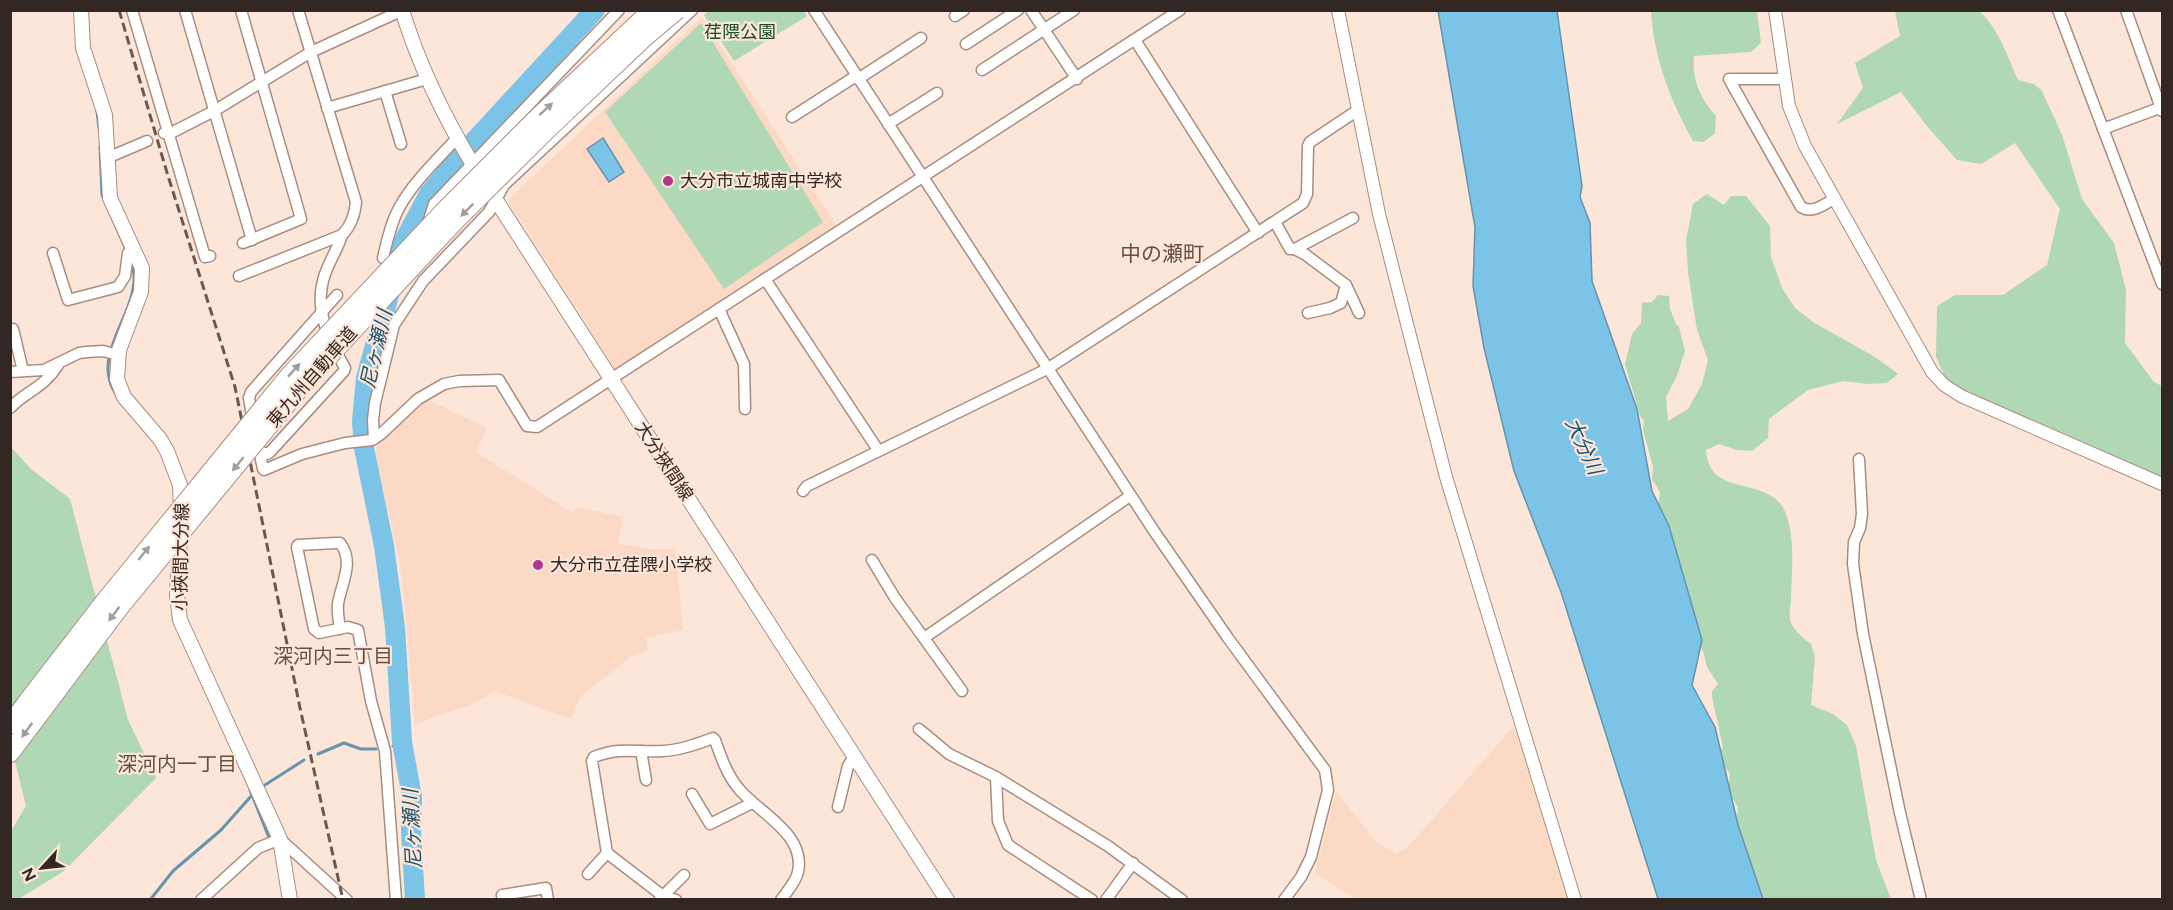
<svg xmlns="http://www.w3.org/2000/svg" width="2173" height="910" font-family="Figtree,'Noto Sans JP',sans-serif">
<rect width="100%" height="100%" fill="#fce5d9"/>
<!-- built -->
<g fill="#fcd9c5">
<polygon points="702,17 837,227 616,371 508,200"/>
<polygon points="426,399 487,428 476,452 573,513 578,507 623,517 618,543 646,549 675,549 683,630 646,638 648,650 632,656 581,696 571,719 495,691 473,704 438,715 415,725 403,586 395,539 377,465 376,449 378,444 414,408"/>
<polygon points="1514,726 1568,899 1356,899 1315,873 1336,791 1375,841 1396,854 1408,847"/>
</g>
<!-- green -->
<g fill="#b1d8b5">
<polygon points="710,10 804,11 807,16 734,61 704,15"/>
<path d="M 1651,11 L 1757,11 L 1761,43 L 1751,52 L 1694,56 C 1692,80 1700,98 1716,116 L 1715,133 L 1704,142 L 1693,141 C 1670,99 1654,59 1651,11 Z"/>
<path d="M 1895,11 L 1979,11 C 1998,27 2008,57 2018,80 L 2034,84 L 2042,91 L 2062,135 L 2082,199 L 2114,243 L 2126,290 L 2125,343 L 2154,382 L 2162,386 L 2162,477 L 1989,405 L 1946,379 L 1936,357 L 1937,306 L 1955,295 L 2003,295 L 2047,265 L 2060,209 L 2015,143 L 1981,164 L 1957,160 L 1926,125 L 1901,92 L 1837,124 L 1863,88 L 1855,63 L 1900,36 Z"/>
<polygon points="701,23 823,222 724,289 605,112"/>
<path d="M 1707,194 L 1724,205 L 1731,196 L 1746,196 L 1770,226 L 1771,257 L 1782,288 L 1795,308 L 1813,322 L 1875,357 L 1898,374 L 1887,383 L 1868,384 L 1843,381 L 1808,390 L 1769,419 L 1768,438 L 1752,451 L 1737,450 L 1719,444 L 1706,450 C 1709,497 1761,476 1782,506 C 1796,528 1792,572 1791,597 C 1791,604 1789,613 1790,620 C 1792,629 1804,639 1811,644 L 1815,657 L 1811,705 L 1833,714 L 1847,725 L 1856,746 L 1876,860 L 1891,899 L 1762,899 L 1736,824 L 1738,807 L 1728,791 L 1730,774 L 1721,761 L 1719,753 L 1723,747 L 1712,697 L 1712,691 L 1718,684 L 1707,667 L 1704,654 L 1688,620 L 1658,508 L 1660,492 L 1652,479 L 1653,467 L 1643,430 L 1644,421 L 1640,416 L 1625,364 L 1632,334 L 1641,323 L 1642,303 L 1652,302 L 1658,295 L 1669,296 L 1670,309 L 1676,324 L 1679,327 L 1685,351 L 1677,376 L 1666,397 L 1668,421 L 1688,409 L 1702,384 L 1708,360 L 1697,330 L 1688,272 L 1686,240 L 1693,204 Z"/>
<polygon points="10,446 31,469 70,499 128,720 156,778 64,871 17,900 11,899 11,831 26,806 10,741"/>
</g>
<!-- water -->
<g fill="#7bc3e7" stroke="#6594ac" stroke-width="1.5">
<polygon points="1438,11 1557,11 1582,186 1580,197 1590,223 1592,281 1637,409 1652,491 1669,526 1702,640 1692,685 1715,727 1738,825 1763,899 1658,899 1561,592 1514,471 1484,348 1473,286 1475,227"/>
<polygon points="603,138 624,172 609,182 587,149"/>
</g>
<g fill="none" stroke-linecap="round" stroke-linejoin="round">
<!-- stream -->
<g stroke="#6594ac" stroke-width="3">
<polyline points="97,111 99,128"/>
<polyline points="100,147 102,195 127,252"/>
<path d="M 118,397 C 84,353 149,306 131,261"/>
<polyline points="393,746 402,742"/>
<polyline points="318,754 344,743 361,749 376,749"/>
<polyline points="265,785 304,760"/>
<polyline points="250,790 270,840"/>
<polyline points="150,900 173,871 221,830 253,794"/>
</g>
<!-- river -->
<polyline stroke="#7bc3e7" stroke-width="20" points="415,900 411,831 412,797 402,742 395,627 384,546 364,448 362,421 366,378 404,241 429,194 455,162 595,10"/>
<!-- minor casing -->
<g stroke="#a78e80" stroke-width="13">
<g id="minor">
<polyline points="132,10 205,257 210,256"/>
<polyline points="185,10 252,240"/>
<polyline points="241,10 301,219 243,243"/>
<polyline points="814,10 1154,531 1228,638 1325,770 1328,790 1311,857 1301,877 1284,900"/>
<polyline points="1031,10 1077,79"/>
<polyline points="2058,10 2162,284"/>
<polyline points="2126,10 2162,111"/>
<polyline points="955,16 964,10"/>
<polyline points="1135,40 1258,233"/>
<polyline points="966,44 1018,10"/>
<polyline points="982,70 1074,10"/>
<polyline points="858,79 921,38"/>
<path d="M 1784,79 L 1729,79 L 1801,207 C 1812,214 1823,205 1834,199"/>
<polyline points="385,91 401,144"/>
<polyline points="327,108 427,79"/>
<polyline points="792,117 856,76"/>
<polyline points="888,124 937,93"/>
<polyline points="2103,129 2162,107"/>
<polyline points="164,133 169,134 214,111 311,52 403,10"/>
<polyline points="107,158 147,141"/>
<polyline points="1275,222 1290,249 1295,249 1353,218"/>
<polyline points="428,223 434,204 619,10"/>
<polyline points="1295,249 1306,255 1346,285 1359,313"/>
<polyline points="53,253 68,300 118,287 125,276 128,253 134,249"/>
<path d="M 383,258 C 387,241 391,223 399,208 C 413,182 437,160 457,138"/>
<path d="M 239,276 L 342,235 C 351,226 355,213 356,202 L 298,10"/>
<polyline points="765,279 878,450"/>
<polyline points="719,309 744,364 745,409"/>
<polyline points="1308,313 1330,308 1341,303 1346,285"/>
<polyline points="13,329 23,371"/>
<polyline points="10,372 44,370 79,353 87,352 103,351 118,355"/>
<path d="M 10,408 C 27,390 43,389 58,365"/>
<polyline points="253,422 249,398 251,392 337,295"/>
<polyline points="374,439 373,420 375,403 394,325 423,281 489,212 504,185 692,10"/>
<polyline points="257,440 263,469 264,470 302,454 345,443 372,440 381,434 418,399 444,384 459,381 499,380 527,426 537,427 1180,10"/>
<path d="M 259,451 L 267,454 L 270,452 L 344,371 L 345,368 C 328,338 313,308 325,274 C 330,260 338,248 342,235"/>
<polyline points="1859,459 1862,514 1860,528 1854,542 1853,564 1863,634 1900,813 1921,900"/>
<polyline points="803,491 807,486 1047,369 1303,203 1307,194 1308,146 1310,142 1358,110"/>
<polyline points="872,560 895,598 962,691"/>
<path d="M 340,629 C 339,621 337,612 338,604 C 341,584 355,562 340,543 L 336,543 L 298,545 L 297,547 L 314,629 L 319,633 L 348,627 L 358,630 L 371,701 L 385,751 L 396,900"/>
<polyline points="924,638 1130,496"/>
<polyline points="919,729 949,754 996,777 1108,846 1182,900"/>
<polyline points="641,751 646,780"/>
<polyline points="996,777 998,821 1008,845 1092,900"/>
<polyline points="692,794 710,824 752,803"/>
<polyline points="838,807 848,766 855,755"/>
<polyline points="588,874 607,853"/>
<polyline points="660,899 684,875"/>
<polyline points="201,900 258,848 280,839 347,900"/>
<polyline points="503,900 502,895 546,888 548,900"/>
<path d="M 676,900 L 663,896 L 607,853 L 592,761 L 594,757 C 622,746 636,753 663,751 C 681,750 697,744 713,738 L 715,740 C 721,757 727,775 739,789 C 760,814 806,834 798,872 C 796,882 787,891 781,900"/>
<polyline points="1106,900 1133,863"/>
</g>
</g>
<!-- tertiary casing -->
<g stroke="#a78e80" stroke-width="14">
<g id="tertiary">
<polyline points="1338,10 1379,214 1446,477 1575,900"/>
<polyline points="1775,10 1789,106 1805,146 1932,372 1944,385 1961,396 2162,484"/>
</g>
</g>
<!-- secondary casing -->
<g stroke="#a78e80" stroke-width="16">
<g id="secondary">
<polyline points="81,10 83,48 105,115 110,198 142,268 141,292 119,350 117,379 124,397 160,439 167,451 180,485 181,510"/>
<path d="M 402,10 C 419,65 443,115 472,163 L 947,900"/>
<polyline points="180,532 177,595 180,620 280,839 290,900"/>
</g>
</g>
<!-- motorway casing -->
<g stroke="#a78e80" stroke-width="20">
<g id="motorway">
<polyline points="10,725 30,698"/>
<polyline points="10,753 44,708"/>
</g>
</g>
<!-- minor -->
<use href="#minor" stroke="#fff" stroke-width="10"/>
<!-- tertiary -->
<use href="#tertiary" stroke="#fff" stroke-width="12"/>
<!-- secondary -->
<use href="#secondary" stroke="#fff" stroke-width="14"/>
<!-- motorway -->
<use href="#motorway" stroke="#fff" stroke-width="18"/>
<!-- rail -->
<polyline stroke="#685a53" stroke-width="3" stroke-dasharray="9 4.5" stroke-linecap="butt" points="119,10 168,176 235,387 300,708 343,900"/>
<!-- motorway-bridge casing -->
<g stroke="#a78e80" stroke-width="20" stroke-linecap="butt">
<g id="motorway-bridge">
<polyline points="30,698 105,601 289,376 447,208 538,117 652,10"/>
<polyline points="44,708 119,608 304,383 456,220 549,128 646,36 677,10"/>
</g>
</g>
<!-- motorway-bridge -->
<use href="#motorway-bridge" stroke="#fff" stroke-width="18"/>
</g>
<!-- one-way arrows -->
<defs><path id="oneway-solid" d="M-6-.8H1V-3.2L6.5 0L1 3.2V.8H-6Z" transform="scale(1.5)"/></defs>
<g fill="#a39e9c">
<use href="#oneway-solid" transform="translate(546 109) rotate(-43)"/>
<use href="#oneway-solid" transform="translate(467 210) rotate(135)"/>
<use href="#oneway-solid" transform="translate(294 370) rotate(-48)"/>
<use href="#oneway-solid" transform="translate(238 464) rotate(129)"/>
<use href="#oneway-solid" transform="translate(144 553) rotate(-51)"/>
<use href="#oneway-solid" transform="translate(114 614) rotate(127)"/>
<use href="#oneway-solid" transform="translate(27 730) rotate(126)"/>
</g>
<!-- markers -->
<g fill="#af368b" stroke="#fce5d9" stroke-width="2">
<circle cx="668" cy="181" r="6"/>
<circle cx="538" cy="565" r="6"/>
</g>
<g text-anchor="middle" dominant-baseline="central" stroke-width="4.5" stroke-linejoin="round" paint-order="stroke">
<!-- park labels -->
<g font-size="18" fill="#175023" stroke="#fce5d9">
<text x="740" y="32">荏隈公園</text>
</g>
<!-- poi labels -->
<g font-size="18" fill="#322722" stroke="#fce5d9" text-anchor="start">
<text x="680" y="181">大分市立城南中学校</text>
<text x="550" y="565">大分市立荏隈小学校</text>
</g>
<!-- street labels -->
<g font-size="18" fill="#322722" stroke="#fce5d9">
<text transform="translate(312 377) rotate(-49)">東九州自動車道</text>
<text transform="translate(664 461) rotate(57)">大分挾間線</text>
<text transform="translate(181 557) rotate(-89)">小挾間大分線</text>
</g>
<!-- water labels -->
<g font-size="20" font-style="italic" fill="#1b546d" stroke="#fce5d9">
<text transform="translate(376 349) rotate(-77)">尼ヶ瀬川</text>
<text transform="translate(1584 446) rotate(65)">大分川</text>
<text transform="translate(412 829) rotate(-93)">尼ヶ瀬川</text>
</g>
<!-- neighbourhood labels -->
<g font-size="20" fill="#664f42" stroke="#fce5d9">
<text x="333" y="656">深河内三丁目</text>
<text x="177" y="764">深河内一丁目</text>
</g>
<!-- quarter labels -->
<g font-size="21" fill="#664f42" stroke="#fce5d9">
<text x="1162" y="253">中の瀬町</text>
</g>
</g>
<!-- border -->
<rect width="2173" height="910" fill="none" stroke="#322722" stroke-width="24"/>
<!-- north arrow -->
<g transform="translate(42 868) rotate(243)" stroke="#fce5d9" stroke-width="4.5" paint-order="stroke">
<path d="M0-4.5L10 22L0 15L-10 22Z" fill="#322722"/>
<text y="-9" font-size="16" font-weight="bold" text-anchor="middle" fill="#322722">N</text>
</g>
</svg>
